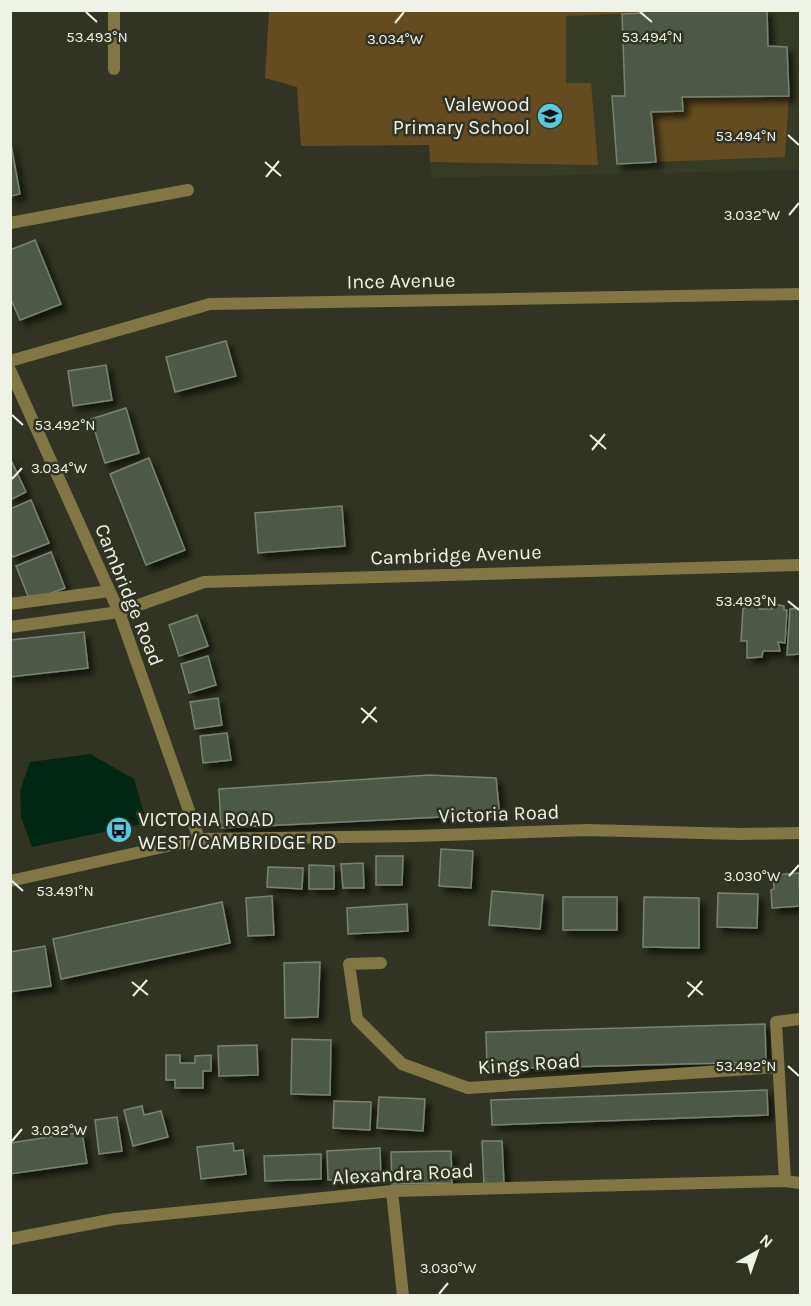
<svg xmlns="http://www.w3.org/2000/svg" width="811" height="1306" font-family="Karla,sans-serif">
<defs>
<filter id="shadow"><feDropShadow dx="5.5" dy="5.5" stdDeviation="3" flood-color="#0009"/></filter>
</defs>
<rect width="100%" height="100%" fill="#313423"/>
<!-- built -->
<polygon fill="#363b23" points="269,11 800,11 800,170 431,178 429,145 301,146 297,87 265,78"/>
<!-- green -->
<g fill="#654c20">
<polygon points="269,11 644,11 644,13 566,16 566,83 591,83 598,165 430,162 429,145 301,146 297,87 265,78"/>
<polygon points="789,96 785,157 656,162 651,112 683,111 682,97"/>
</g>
<!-- water -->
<polygon fill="#002713" points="90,754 134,779 147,823 32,847 21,817 20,791 30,762"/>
<!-- building -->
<g fill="#4d5848" stroke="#788472" stroke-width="1.5" filter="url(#shadow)">
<polygon points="644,10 767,10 768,46 787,47 789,96 682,97 683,111 651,112 656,162 617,164 612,96 625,96 622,14 644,13"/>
<polygon points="10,139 20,194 10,196"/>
<polygon points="35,240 61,304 20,320 10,297 10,250"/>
<polygon points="226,341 236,376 175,392 166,357"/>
<polygon points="106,365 112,400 73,406 68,371"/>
<polygon points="126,408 139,453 105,463 91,419"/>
<polygon points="10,458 26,492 10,500"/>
<polygon points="149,458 185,550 146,565 110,474"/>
<polygon points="31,500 49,543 13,557 10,550 10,509"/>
<polygon points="342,506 345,546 258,553 255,513"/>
<polygon points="51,552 65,588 30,601 16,566"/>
<polygon points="772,604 784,606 784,610 787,610 785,643 778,642 780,651 763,651 762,657 747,658 747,641 741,641 743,608 746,608 746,605 759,606 759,609 772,609"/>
<polygon points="800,608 800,654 787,655 790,609"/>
<polygon points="197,615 208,646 179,656 169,625"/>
<polygon points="84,632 88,668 10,677 10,640"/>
<polygon points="208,656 216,685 189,693 181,664"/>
<polygon points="218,698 222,725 195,729 190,702"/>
<polygon points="227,733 231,760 203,763 200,736"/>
<polygon points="429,775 496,778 500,817 442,817 221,828 219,789"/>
<polygon points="441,849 473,851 471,888 439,886"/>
<polygon points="376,856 403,856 402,885 376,885"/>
<polygon points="363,863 364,888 343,888 341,864"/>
<polygon points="309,865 334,866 334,889 309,889"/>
<polygon points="268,867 303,868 302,889 267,887"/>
<polygon points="799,873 800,906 772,908 771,890 774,889 773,875"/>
<polygon points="492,891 543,895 540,929 489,925"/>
<polygon points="718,893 758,894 757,928 717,927"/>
<polygon points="272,896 274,935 248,936 246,898"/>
<rect x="563" y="897" width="54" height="33"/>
<polygon points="644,897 699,898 699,948 643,947"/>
<polygon points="222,902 230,943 61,979 53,939"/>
<polygon points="407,904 408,931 348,934 347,908"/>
<polygon points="45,946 51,986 10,992 10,952"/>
<polygon points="320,962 318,1017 285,1018 284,963"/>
<polygon points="765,1024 766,1062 487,1069 486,1032"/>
<polygon points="292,1039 331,1040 330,1095 291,1094"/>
<polygon points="257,1045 258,1075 219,1076 218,1046"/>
<polygon points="166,1055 180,1055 180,1063 195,1063 195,1056 211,1055 211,1071 203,1071 203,1088 175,1088 175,1080 166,1080"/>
<polygon points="767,1090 768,1115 492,1125 491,1100"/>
<polygon points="379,1097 425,1099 423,1131 377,1128"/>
<polygon points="334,1101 371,1102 370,1130 333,1128"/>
<polygon points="142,1106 144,1115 161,1111 168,1137 133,1146 124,1110"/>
<polygon points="117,1117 122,1151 99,1154 95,1120"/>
<polygon points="82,1132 87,1163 10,1174 10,1143"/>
<polygon points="482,1141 502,1141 504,1184 484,1185"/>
<polygon points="233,1143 234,1151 243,1150 246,1174 201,1179 197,1147"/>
<polygon points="380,1148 381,1178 328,1180 327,1151"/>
<polygon points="451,1151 452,1183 392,1184 391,1152"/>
<polygon points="321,1154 321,1179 265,1181 264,1156"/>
</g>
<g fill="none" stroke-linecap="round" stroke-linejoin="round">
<!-- service -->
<g stroke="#817744" stroke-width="12">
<polyline points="10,604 109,591"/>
<polyline points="10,627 119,612"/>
</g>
<!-- minor -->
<g stroke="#817744" stroke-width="12">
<polyline points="114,10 114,69"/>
<polyline points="10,223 188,190"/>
<polyline points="10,361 210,304 800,294"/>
<polyline points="10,370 119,612 199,839"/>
<polyline points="119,612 204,582 800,565"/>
<polyline points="10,881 199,839 416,836 587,830 740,834 800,833"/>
<polyline points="381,963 349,964 357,1019 402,1064 468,1088 778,1067"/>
<polyline points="785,1181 776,1022 800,1019"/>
<polyline points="392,1191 403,1296"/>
<polyline points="10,1239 115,1219 392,1191 785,1181 800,1183"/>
</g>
</g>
<!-- ticks -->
<path fill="none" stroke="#eff2e7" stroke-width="2" d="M 86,12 L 97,22M 640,12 L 652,22M 395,23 L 404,12M 788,135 L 799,145M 265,162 L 281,176M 266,177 L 279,161M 789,215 L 799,203M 12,415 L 23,425M 590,435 L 606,449M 592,450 L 605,434M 12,479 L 22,468M 788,601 L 799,610M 361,708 L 377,722M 362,723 L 376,707M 789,876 L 799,865M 12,881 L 23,891M 132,982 L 148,995M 687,982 L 703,995M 133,996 L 147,980M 688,997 L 702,981M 788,1066 L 799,1076M 12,1141 L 22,1129M 439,1294 L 448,1283"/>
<!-- icons -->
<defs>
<g id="school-disc" transform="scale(1.35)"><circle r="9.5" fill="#55cadf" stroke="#313423"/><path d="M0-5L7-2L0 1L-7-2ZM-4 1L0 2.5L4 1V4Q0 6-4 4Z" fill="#111"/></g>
<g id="bus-disc" transform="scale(1.35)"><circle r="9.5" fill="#55cadf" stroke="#313423"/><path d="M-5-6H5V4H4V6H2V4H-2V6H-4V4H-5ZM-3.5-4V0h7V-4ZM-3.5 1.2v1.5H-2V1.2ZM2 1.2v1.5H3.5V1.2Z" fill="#111"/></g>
</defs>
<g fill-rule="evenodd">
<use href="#school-disc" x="550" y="116"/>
<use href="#bus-disc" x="119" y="830"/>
</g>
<g text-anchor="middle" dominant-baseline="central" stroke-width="5" stroke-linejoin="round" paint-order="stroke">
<!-- poi labels -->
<g font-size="20" fill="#eff2e7" stroke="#313423" text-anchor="end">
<text x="530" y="104">Valewood<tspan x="530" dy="23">Primary School</tspan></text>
<text x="138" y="819" text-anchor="start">VICTORIA ROAD<tspan x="138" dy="23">WEST/CAMBRIDGE RD</tspan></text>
</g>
<!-- street labels -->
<g font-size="20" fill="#eff2e7" stroke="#313423">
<text transform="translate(401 281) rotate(-1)">Ince Avenue</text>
<text transform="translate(456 555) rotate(-2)">Cambridge Avenue</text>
<text transform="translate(129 595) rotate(68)">Cambridge Road</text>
<text transform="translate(499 814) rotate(-2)">Victoria Road</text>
<text transform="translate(529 1064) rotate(-4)">Kings Road</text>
<text transform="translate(403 1174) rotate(-3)">Alexandra Road</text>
</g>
</g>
<g font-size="15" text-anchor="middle" fill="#eff2e7" stroke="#313423" stroke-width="5" stroke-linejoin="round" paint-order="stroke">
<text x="97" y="42">53.493°N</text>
<text x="652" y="42">53.494°N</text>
<text x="395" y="44">3.034°W</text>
<text x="746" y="141">53.494°N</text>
<text x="752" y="220">3.032°W</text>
<text x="65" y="430">53.492°N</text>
<text x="59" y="473">3.034°W</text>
<text x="746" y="606">53.493°N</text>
<text x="752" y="881">3.030°W</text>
<text x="65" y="896">53.491°N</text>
<text x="746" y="1071">53.492°N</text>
<text x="59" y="1135">3.032°W</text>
<text x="448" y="1273">3.030°W</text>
</g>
<!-- border -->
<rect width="811" height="1306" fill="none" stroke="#eff2e7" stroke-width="24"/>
<!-- north arrow -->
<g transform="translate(757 1252) rotate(40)" stroke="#313423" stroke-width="4.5" paint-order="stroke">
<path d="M0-4.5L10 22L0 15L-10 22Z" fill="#eff2e7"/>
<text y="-9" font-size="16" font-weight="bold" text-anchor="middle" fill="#eff2e7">N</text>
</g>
</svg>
